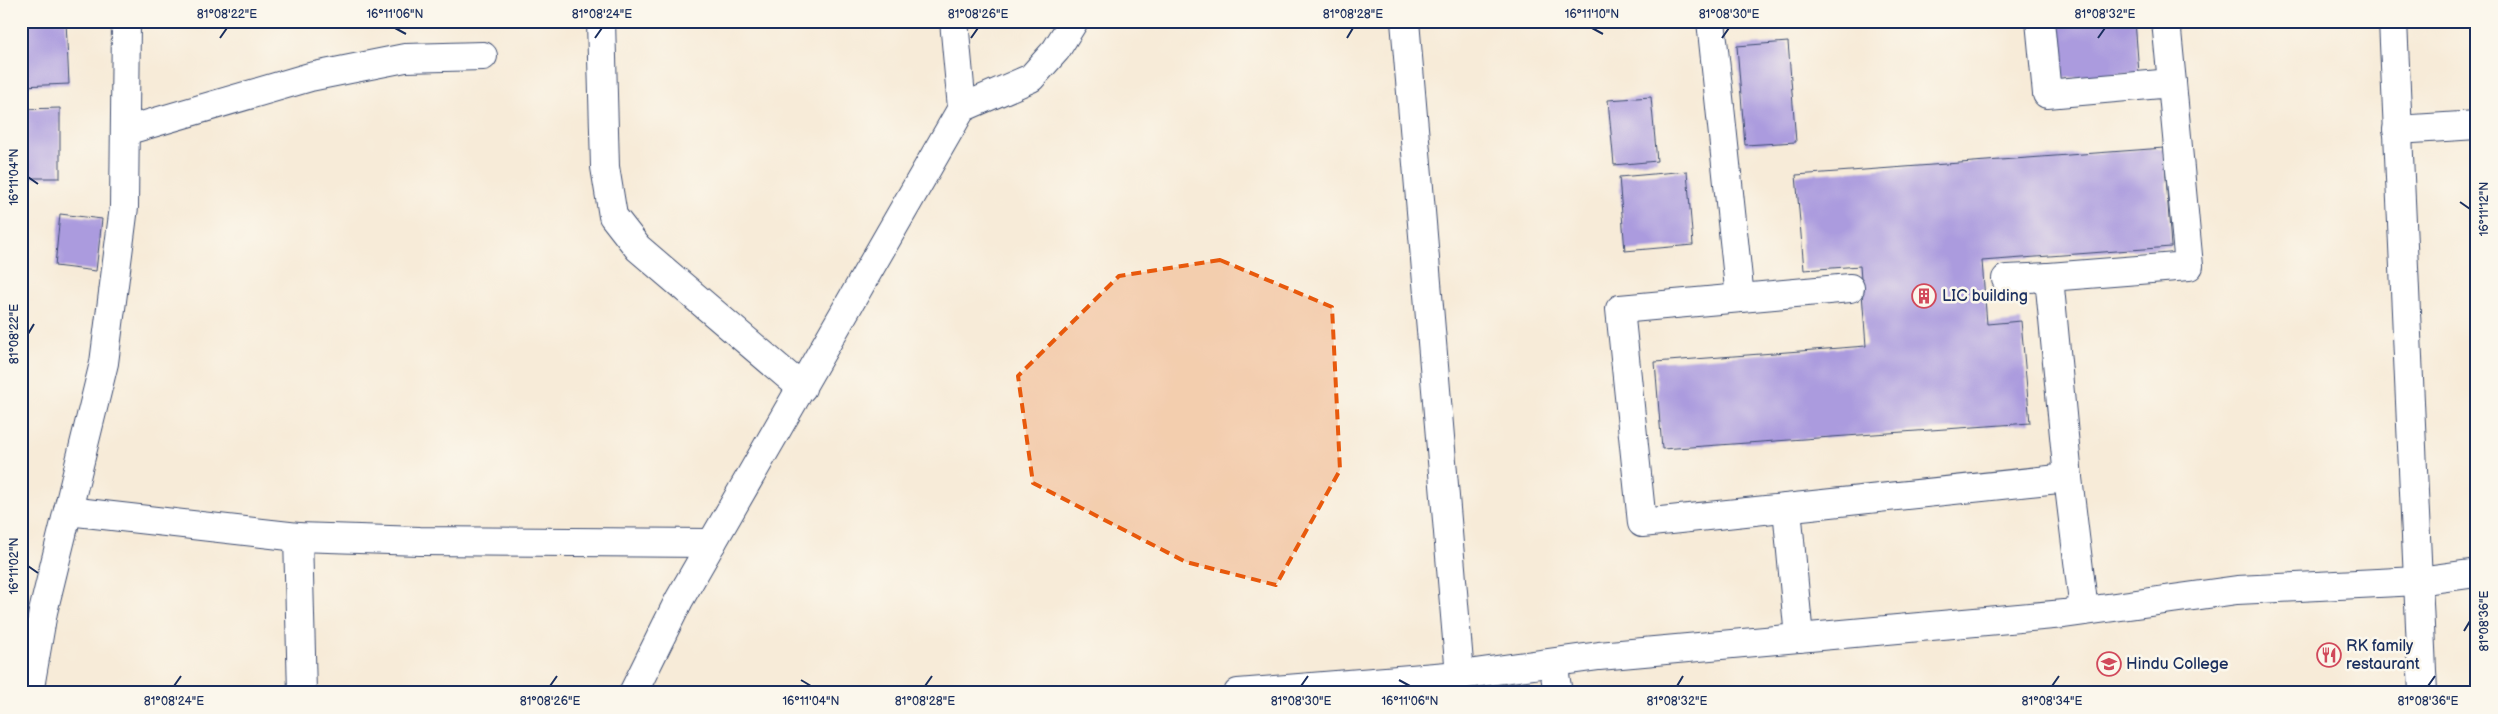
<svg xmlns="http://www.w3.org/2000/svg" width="2498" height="714" font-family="'Balsamiq Sans',sans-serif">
<rect width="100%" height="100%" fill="#fbf7ec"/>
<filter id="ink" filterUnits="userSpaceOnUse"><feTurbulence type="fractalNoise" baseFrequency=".02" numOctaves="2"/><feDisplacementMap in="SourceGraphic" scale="10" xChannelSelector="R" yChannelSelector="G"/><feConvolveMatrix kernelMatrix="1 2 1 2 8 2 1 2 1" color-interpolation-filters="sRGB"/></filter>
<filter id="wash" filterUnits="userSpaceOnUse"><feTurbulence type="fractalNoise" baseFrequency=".0096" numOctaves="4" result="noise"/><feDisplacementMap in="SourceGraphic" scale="20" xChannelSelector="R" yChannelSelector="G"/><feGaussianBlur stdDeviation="1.12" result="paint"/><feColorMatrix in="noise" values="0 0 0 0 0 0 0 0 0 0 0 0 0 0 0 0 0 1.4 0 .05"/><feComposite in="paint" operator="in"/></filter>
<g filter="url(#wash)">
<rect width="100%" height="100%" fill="#f7ebd8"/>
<g id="blocks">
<!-- building -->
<g fill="#ab9bde">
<polygon points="21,21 66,21 69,84 21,86"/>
<polygon points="2048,21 2135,21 2139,73 2052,79"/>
<polygon points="1788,42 1796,142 1745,145 1737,46"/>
<polygon points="1651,97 1657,161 1614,165 1608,100"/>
<polygon points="60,108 60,178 21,178 21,109"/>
<polygon points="2164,148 2171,247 1982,261 1987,324 2021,321 2030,423 1662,449 1655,362 1866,346 1860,266 1804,270 1796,175"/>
<polygon points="1687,171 1693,245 1625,251 1619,177"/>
<polygon points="60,214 102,219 96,271 55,266"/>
</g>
</g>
</g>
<g filter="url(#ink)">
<use href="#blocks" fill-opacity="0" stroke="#3c4b70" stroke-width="1"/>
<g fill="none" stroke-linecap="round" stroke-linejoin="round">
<!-- minor casing -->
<g stroke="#3c4b70" stroke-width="30">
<g id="minor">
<polyline points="601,21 605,167 613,216 638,248 802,388"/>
<polyline points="1405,21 1460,675"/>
<polyline points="1711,21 1740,298"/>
<polyline points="2040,21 2047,94 2172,83 2189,266 2049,277 2068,478 2084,611"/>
<polyline points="2166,21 2172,83"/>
<polyline points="2393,21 2423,693"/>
<polyline points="962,108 1031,78 1056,50 1074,21"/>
<polyline points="2397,130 2477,125"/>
<polyline points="125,131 310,77 405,58 483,56"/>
<polyline points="2006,279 2049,277"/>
<polyline points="1850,288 1620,309 1642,523 2068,478"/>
<polyline points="1787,508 1799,638"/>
<polyline points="68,511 298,537 420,541 712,543"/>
<polyline points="298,537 302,693"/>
<polyline points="1553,663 1558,693"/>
<polyline points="29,693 43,612 104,363 124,207 126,21"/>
<polyline points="633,693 679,600 962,108 954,21"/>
<polyline points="1238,693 1460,675 1599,656 2064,614 2237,590 2418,581 2477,573"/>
</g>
</g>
<!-- minor -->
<use href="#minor" stroke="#fff" stroke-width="28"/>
</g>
</g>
<!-- marked area -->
<path fill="#e8590c" fill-opacity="0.2" stroke="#e8590c" stroke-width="4" stroke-dasharray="10 6" stroke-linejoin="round" d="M 1220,260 L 1332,307 L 1340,470 L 1276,585 L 1186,562 L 1033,483 L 1018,376 L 1119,276 Z"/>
<!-- ticks -->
<path fill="none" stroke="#1b2f5e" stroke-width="2" d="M 395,28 L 406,34M 1592,28 L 1603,34M 220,38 L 227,28M 595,38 L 602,28M 971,38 L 978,28M 1347,38 L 1353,28M 1722,38 L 1729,28M 2098,38 L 2105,28M 28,177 L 38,184M 2460,202 L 2470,209M 28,334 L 34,324M 28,566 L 38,573M 2464,631 L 2470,621M 801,680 L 811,686M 1399,680 L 1410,686M 174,686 L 181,676M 550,686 L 557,676M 925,686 L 932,676M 1301,686 L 1308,676M 1677,686 L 1683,676M 2052,686 L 2059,676M 2428,686 L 2435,676"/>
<!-- icons -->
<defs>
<g id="building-ring" transform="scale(1.25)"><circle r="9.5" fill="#fbf7ec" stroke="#d1495b" stroke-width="1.5"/><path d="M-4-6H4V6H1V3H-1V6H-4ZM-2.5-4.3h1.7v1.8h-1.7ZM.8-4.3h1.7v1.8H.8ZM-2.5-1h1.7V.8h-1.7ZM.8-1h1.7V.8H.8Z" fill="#d1495b"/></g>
<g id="restaurant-ring" transform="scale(1.25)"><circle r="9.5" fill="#fbf7ec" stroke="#d1495b" stroke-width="1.5"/><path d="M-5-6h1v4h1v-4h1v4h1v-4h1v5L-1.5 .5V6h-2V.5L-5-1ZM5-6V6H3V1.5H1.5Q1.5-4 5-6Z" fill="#d1495b"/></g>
<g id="university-ring" transform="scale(1.25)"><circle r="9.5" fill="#fbf7ec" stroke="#d1495b" stroke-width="1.5"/><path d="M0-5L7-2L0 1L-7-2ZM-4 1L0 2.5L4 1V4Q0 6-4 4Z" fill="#d1495b"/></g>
</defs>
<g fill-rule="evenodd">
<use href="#building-ring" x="1924" y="296"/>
<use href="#restaurant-ring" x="2329" y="655"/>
<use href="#university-ring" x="2109" y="664"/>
</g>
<g text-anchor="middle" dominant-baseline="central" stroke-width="5" stroke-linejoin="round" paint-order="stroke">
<!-- poi labels -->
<g font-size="16" fill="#1b2f5e" stroke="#fbf7ec" text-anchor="start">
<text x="1942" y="296">LIC building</text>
<text x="2346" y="646">RK family<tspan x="2346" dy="18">restaurant</tspan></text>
<text x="2126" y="664">Hindu College</text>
</g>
</g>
<!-- margin -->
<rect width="2498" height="714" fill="none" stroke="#fbf7ec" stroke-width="55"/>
<rect x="28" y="28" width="2442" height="658" fill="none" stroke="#1b2f5e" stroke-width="2"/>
<g font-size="12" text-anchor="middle" fill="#1b2f5e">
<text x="227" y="18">81°08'22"E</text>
<text x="395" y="18">16°11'06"N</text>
<text x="602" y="18">81°08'24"E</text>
<text x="978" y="18">81°08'26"E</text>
<text x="1353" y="18">81°08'28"E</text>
<text x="1592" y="18">16°11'10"N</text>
<text x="1729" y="18">81°08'30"E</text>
<text x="2105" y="18">81°08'32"E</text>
<text transform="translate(14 177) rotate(-90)" y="4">16°11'04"N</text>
<text transform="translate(2484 209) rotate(-90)" y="4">16°11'12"N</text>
<text transform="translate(14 334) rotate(-90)" y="4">81°08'22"E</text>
<text transform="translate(14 566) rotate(-90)" y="4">16°11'02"N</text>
<text transform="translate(2484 621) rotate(-90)" y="4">81°08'36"E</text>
<text x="174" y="705">81°08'24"E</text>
<text x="550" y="705">81°08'26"E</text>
<text x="811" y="705">16°11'04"N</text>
<text x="925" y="705">81°08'28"E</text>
<text x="1301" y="705">81°08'30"E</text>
<text x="1410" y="705">16°11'06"N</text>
<text x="1677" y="705">81°08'32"E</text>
<text x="2052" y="705">81°08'34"E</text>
<text x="2428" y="705">81°08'36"E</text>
</g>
</svg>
